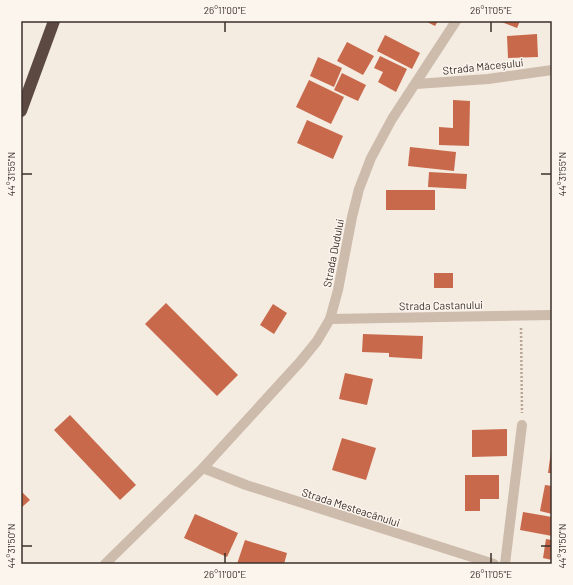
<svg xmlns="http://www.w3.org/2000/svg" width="573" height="585" font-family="Barlow,sans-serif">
<rect width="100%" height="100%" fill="#f4ebe1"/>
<!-- building -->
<g fill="#c8694b">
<polygon points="425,21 438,21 435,26"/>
<polygon points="499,21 520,21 517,28"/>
<polygon points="537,34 538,57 508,58 507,36"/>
<polygon points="385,35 420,53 412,69 377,51"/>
<polygon points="347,42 374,56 363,75 337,61"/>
<polygon points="380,56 407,69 396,92 378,82 383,72 374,68"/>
<polygon points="318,57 342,68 334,87 310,76"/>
<polygon points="342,73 366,85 358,101 334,90"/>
<polygon points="309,80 344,97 331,124 296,107"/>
<polygon points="453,100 470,101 469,146 439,145 439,127 453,128"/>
<polygon points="307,120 343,136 333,159 297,143"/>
<polygon points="410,147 456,152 454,171 408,166"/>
<polygon points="429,172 467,174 466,189 428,187"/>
<rect x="386" y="190" width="49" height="20"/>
<rect x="434" y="273" width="19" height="15"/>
<polygon points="166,303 238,375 217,396 145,324"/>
<polygon points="273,304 287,313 274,334 260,325"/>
<polygon points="363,334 423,336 422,359 389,357 389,353 362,352"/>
<polygon points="345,373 373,379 367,405 339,399"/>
<polygon points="70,415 136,485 120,500 54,430"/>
<polygon points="507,429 507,456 472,457 472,430"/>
<polygon points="342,438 376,448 366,480 332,470"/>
<polygon points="551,451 552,451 552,473 548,473"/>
<polygon points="465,475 499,475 499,499 480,499 480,511 465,511"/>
<polygon points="545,485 552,486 552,514 540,511"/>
<polygon points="21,491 30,500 21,508"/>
<polygon points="523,512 552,517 552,536 520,530"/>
<polygon points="195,514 238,533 227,557 184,538"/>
<polygon points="546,539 552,540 552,560 543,558"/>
<polygon points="245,540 287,553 284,564 237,564"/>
</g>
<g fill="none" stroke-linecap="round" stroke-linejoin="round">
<!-- path -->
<polyline stroke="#b9a596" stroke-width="2.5" stroke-dasharray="2 2" stroke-linecap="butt" points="521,328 522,413"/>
<!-- minor -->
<g stroke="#cdbbac" stroke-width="10">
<polyline points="416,84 488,79 552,70"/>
<polyline points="330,319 552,315"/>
<polyline points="203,468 246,485 494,564"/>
<polyline points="105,564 203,468 300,362 317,341 330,319 338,290 352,217 359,189 371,158 392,119 456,21"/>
<polyline points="505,564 522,425"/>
</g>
<!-- highway -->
<polyline stroke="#5c4a42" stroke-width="12" points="21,111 54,21"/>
</g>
<!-- ticks -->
<path fill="none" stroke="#3b302b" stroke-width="1.5" d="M 225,22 L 225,32M 491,22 L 491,32M 22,174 L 32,174M 541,174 L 551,174M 22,546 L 32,546M 541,546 L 551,546M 225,553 L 225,563M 491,553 L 491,563"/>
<g text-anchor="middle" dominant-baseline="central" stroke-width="3" stroke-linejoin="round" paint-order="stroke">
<!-- street labels -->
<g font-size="11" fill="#3b302b" stroke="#fbf5ee">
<text transform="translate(483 66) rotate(-6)">Strada Măceșului</text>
<text transform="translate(333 253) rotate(-79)">Strada Dudului</text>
<text transform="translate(441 305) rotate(-1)">Strada Castanului</text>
<text transform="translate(351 507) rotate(18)">Strada Mesteacănului</text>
</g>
</g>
<!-- border -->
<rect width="573" height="585" fill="none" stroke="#fbf5ee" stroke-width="44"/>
<rect x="22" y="22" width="529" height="541" fill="none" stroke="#3b302b" stroke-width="1.5"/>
<g font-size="10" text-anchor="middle" fill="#3b302b">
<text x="225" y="14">26°11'00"E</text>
<text x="491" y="14">26°11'05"E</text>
<text transform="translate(11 174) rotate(-90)" y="4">44°31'55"N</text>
<text transform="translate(562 174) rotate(-90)" y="4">44°31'55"N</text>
<text transform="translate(11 546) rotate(-90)" y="4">44°31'50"N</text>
<text transform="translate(562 546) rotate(-90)" y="4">44°31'50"N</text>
<text x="225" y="578">26°11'00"E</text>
<text x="491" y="578">26°11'05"E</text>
</g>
</svg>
